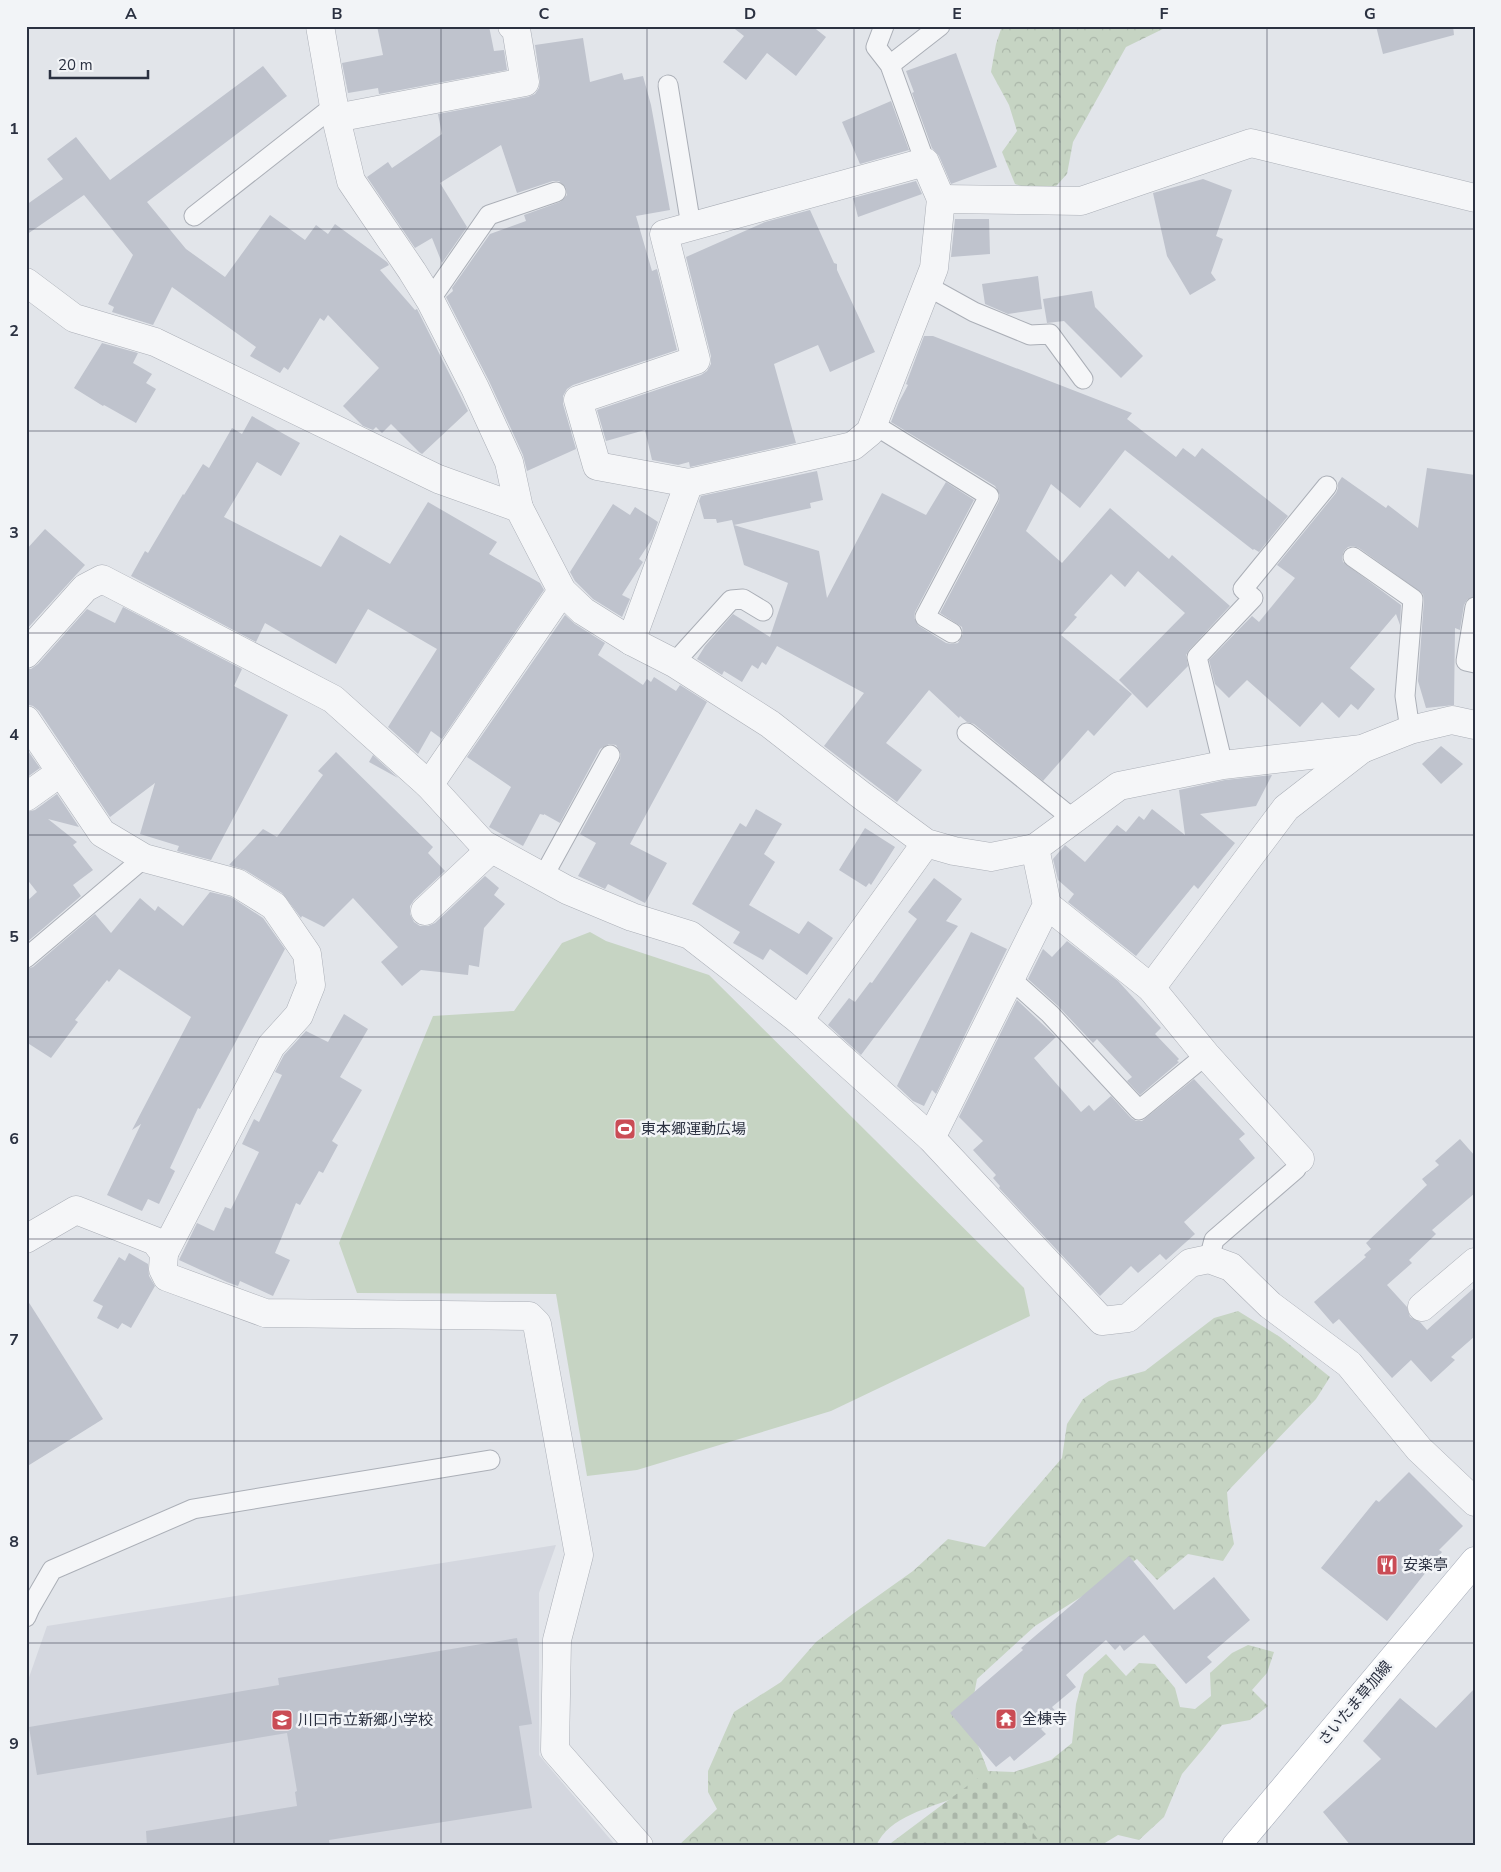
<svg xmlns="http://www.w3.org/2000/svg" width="1501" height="1872" font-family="'Nunito Sans','Noto Sans JP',sans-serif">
<defs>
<pattern id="forest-crowns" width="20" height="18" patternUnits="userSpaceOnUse" patternTransform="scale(1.25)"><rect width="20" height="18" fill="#c6d4c3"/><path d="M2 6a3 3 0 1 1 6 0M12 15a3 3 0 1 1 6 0" fill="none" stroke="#aab6a9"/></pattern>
<pattern id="cemetery-stones" width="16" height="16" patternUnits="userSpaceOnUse" patternTransform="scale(1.25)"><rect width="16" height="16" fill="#c6d4c3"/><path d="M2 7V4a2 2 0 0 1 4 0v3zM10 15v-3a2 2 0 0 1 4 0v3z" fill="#aab6a9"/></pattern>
</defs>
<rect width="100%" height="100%" fill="#e2e5ea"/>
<!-- built -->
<polygon fill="#d4d7df" points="556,1545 539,1593 539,1755 616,1846 26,1846 26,1686 47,1626"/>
<!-- grass -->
<polygon fill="#c6d4c3" points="590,932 606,941 709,975 1024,1288 1030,1316 831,1411 637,1470 587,1476 556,1294 357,1293 339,1243 433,1016 514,1011 562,943"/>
<!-- forest -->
<g fill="url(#forest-crowns)">
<polygon points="1002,26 1169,26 1126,47 1073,142 1067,174 1048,195 1015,184 1002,152 1017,131 1009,105 991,72 996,44"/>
<path d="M 1238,1311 L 1280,1337 L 1330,1377 L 1316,1399 L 1227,1492 L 1229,1516 L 1234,1544 L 1223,1561 L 1188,1554 L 1157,1580 L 1137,1559 L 1108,1580 L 1035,1626 L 977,1679 L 969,1722 L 988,1771 L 1014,1772 L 1051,1760 L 1072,1743 L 1076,1704 L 1084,1674 L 1106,1654 L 1126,1676 L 1139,1663 L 1155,1664 L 1175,1688 L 1180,1707 L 1195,1709 L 1211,1696 L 1210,1673 L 1232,1653 L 1248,1645 L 1274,1652 L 1267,1673 L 1252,1690 L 1268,1706 L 1250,1720 L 1222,1725 L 1203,1749 L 1182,1774 L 1164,1817 L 1139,1840 L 1118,1835 L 1100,1846 L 983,1846 L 957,1797 C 930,1808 889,1816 876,1846 L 678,1846 L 717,1809 L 708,1792 L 708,1771 L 734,1712 L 781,1682 L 816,1642 L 854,1613 L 913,1571 L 948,1539 L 985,1547 L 1062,1458 L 1067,1424 L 1083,1399 L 1109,1381 L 1145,1371 L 1214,1318 Z"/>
</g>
<!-- cemetery -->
<polygon fill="url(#cemetery-stones)" points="986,1772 1043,1846 887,1846"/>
<!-- building -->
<g fill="#bfc3cd">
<polygon points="377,26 489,26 494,51 504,50 507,70 379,94 378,88 348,93 342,63 383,55"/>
<polygon points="731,26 812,26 826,37 796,76 767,53 746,80 723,62 744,36"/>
<polygon points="1376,26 1453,26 1454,35 1383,54"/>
<polygon points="583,38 590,82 622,73 624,80 643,76 651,105 670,210 636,216 652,271 657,269 677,350 573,385 567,389 563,396 563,404 576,449 527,471 523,455 489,381 446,297 453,291 452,288 490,234 526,221 524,215 560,202 567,195 566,188 559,181 553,181 517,193 501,145 440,183 467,227 442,263 432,238 415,248 367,177 388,162 392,168 442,134 438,114 528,97 535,94 539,88 540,80 535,45"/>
<polygon points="956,53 997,167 951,184 939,156 932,148 912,93 914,92 906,71"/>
<polygon points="263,66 287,96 147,202 186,249 225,277 270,215 305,240 316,225 328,234 335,224 387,262 389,265 380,270 415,310 417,309 468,411 422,454 419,452 391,424 382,433 376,427 373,430 363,426 343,406 379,368 328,315 324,321 320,318 288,370 284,367 280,373 250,356 256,347 172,287 153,325 112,312 114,307 108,304 133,255 84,195 26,235 26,205 63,179 47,159 76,137 110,180"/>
<polygon points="891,101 909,150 860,164 842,122"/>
<polygon points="1203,179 1232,190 1216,236 1223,239 1211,273 1216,280 1190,295 1167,256 1153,193"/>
<polygon points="916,181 922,194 858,217 853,198"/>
<polygon points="810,210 834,263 837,264 837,270 875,352 830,372 818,345 774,364 796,443 690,467 689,462 678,465 652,460 645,430 606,441 597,410 701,375 707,371 711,364 711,356 686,257 765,222"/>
<polygon points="955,219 989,219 990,254 951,257"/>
<polygon points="1038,276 1042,309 1008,314 985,304 982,284"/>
<polygon points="1092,291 1095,307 1143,356 1121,378 1064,321 1047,323 1043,299"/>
<polygon points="924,336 933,336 1132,413 1127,419 1176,457 1183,448 1195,457 1202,448 1288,516 1259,552 1254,549 1253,550 1125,450 1080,508 1051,484 1026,531 1062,563 1110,508 1169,559 1172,555 1230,606 1189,650 1186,655 1188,666 1147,708 1119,680 1185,613 1138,571 1125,587 1111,574 1074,615 1077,617 1061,635 1132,694 1094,736 1088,730 1043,781 974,724 967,722 960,716 959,718 929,690 886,743 922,770 897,802 824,746 864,693 777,646 766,665 762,662 758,669 752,665 742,682 724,671 722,675 697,659 705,646 733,614 770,637 788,583 744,565 732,520 717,523 716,519 704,519 699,501 701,496 817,471 823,500 810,503 811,508 734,525 819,551 827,598 882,493 926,515 946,482 974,500 915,612 914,618 919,626 946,643 952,644 958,643 963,634 962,627 940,613 999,501 1000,495 995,486 891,422 899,402 908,385 906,384"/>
<polygon points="102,343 138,353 133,363 152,374 146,383 156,389 136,423 104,405 103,406 74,388"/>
<polygon points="252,416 300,443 281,476 257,462 224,517 321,567 340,535 390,564 428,502 497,542 489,554 540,583 544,590 442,739 431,731 418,754 388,727 437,649 368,609 336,664 265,623 256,642 131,576 145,551 148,553 183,494 184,495 203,464 209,468 232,428 242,434"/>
<polygon points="1427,468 1475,475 1475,596 1467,600 1464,605 1460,630 1455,628 1454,705 1426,708 1418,681 1424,600 1423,594 1359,548 1353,546 1348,547 1344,551 1342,557 1343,562 1401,605 1400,625 1396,614 1350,668 1375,689 1358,710 1351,704 1339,718 1322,702 1300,727 1247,680 1229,698 1215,684 1209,660 1252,616 1259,622 1295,578 1277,565 1336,493 1338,488 1338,483 1342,477 1386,508 1388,505 1418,528"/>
<polygon points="613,504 630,515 635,507 658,522 652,539 639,559 643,562 622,595 630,599 622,617 593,599 575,581 570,572"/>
<polygon points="45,529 85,565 26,630 26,550"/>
<polygon points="123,607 242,669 234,686 288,715 211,860 177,851 179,846 140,834 155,783 110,817 39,711 33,706 26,704 26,669 31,669 38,664 87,609 115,623"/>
<polygon points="565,615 575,624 605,643 598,655 643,685 647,679 651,682 654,677 676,691 680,685 707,702 630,844 667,863 645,903 608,884 605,889 578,876 596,843 580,834 620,760 621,754 616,745 609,744 600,749 560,823 544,814 544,815 540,814 523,846 489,827 511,787 467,757"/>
<polygon points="1441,746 1463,764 1441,784 1422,764"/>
<polygon points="26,748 40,768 26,778"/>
<polygon points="336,752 433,847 428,853 445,871 414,900 410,906 410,914 414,922 420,926 428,926 435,923 485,876 499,888 494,895 505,904 484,928 479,967 469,965 468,975 421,970 402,986 381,962 398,947 353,898 324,927 302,916 301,918 282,893 245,870 229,865 263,829 277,837 323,775 318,771"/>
<polygon points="373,755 398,778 369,762"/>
<polygon points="1272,775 1256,806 1200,814 1235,843 1198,889 1194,885 1136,956 1068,902 1074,894 1058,880 1053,859 1065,845 1085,862 1117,825 1126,832 1139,816 1144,820 1152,809 1185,835 1179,790 1225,780"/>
<polygon points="57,794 79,827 48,819 77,842 73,845 93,870 73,885 81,896 26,943 26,902 37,892 26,878 26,812 35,810"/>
<polygon points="756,809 782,824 764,854 775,862 749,905 799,934 808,921 833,938 807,975 770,949 763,960 733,943 740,932 692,904 740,823 746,827"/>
<polygon points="865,828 895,847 871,885 869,883 866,887 839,870"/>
<polygon points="934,878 962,899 946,921 958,926 861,1055 828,1025 849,998 855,1002 870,982 872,983 917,919 908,912"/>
<polygon points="210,892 231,897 263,918 285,949 200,1109 198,1108 170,1168 175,1171 159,1204 148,1199 142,1211 107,1195 141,1124 132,1130 191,1017 119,969 109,982 107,980 75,1020 78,1022 51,1058 26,1042 26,969 33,967 95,914 111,933 140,898 155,911 158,906 183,926"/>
<polygon points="971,932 1007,949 936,1094 932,1090 924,1106 913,1101 897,1086"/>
<polygon points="1067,941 1118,981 1161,1028 1155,1034 1179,1059 1177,1061 1179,1062 1140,1095 1127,1081 1132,1077 1097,1039 1093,1043 1058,1006 1028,979 1043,949 1052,957"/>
<polygon points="1017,1000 1056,1037 1034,1058 1081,1112 1089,1105 1094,1111 1111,1096 1131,1118 1136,1121 1142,1121 1194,1079 1245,1134 1239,1139 1255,1158 1184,1222 1195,1234 1166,1260 1160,1254 1138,1273 1131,1266 1100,1296 999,1188 1000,1186 993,1178 996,1175 973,1150 983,1141 959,1117"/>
<polygon points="344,1014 368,1029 340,1077 362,1090 332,1141 338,1145 323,1173 319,1171 300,1205 296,1203 275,1253 290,1260 273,1296 240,1281 238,1286 227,1282 179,1260 197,1223 214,1231 225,1207 231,1209 259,1152 242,1144 254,1119 259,1122 282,1075 275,1072 284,1055 306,1031 328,1042"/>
<polygon points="1460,1139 1475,1156 1475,1193 1432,1230 1436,1234 1409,1260 1412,1263 1387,1285 1407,1307 1410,1317 1420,1322 1427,1330 1475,1287 1475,1336 1451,1357 1455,1360 1431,1382 1411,1360 1392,1378 1339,1319 1333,1324 1314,1302 1366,1257 1364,1255 1371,1249 1366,1243 1427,1185 1422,1179 1439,1165 1435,1161"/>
<polygon points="129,1253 148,1264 149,1276 155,1286 131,1328 122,1323 118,1329 97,1318 103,1306 93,1301 119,1257 125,1261"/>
<polygon points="26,1298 103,1419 26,1467"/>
<polygon points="1409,1472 1463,1526 1439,1550 1442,1552 1387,1621 1321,1568 1376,1500 1379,1502"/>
<polygon points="1129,1556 1174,1610 1214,1577 1250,1620 1207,1657 1212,1662 1186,1684 1144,1635 1124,1651 1120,1645 1115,1650 1106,1640 1066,1675 1076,1687 1052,1707 1058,1714 1041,1729 1046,1734 1014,1761 1010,1756 996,1767 950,1713 1023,1650 1021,1648"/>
<polygon points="517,1638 532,1724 519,1726 532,1808 329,1840 330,1846 147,1846 146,1831 297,1806 295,1792 297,1791 287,1733 37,1775 29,1727 279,1685 278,1678"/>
<polygon points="1475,1688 1475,1846 1351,1846 1323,1812 1381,1759 1363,1741 1400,1698 1436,1728"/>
</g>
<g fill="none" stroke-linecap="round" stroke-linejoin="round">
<!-- service casing -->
<g stroke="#abafb7" stroke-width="21">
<g id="service">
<polyline points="884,26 876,47 890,65 925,162"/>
<polyline points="890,65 940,26"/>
<polyline points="668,85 691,226"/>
<polyline points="194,216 334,106"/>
<polyline points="927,286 974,312 1030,335 1050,334 1083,379"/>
<polyline points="430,300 489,215 556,192"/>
<polyline points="873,424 989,496 925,617 952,633"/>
<polyline points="1353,557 1413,599 1405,696 1410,730"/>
<polyline points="1475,607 1466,661 1475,663"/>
<polyline points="674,663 731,600 743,599 763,611"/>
<polyline points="967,733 1073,819"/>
<polyline points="1223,765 1197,657 1253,598 1243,589 1327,486"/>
<polyline points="543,877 610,755"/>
<polyline points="26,958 144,858"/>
<polyline points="1010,978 1050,1014 1139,1110 1206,1055"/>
<polyline points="1209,1259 1214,1240 1296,1169 1300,1159"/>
<polyline points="26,1617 30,1608 52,1570 193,1509 490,1460"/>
</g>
</g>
<!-- minor casing -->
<g stroke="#abafb7" stroke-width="29">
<g id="minor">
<polyline points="320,26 336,118 351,181 412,271 430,300 475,388 509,462 519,508"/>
<polyline points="336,118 525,82 516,29 512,26"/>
<polyline points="26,282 74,318 155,342 438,479 519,508 562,591 583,611 631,641 674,663 770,724 861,795 926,843 954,851 991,857 1035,848"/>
<polyline points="689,483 597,466 578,400 696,360 664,234 925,162 941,199"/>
<polyline points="631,641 689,483 853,446 870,432 934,268 941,199 1081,201 1251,143 1475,198"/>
<polyline points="26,654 85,588 102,579 333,699 429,785 483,844 567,890 632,917 690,935 799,1020 931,1138 1102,1321 1128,1318 1190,1263 1209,1259 1231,1267 1270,1305 1349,1364 1419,1449 1475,1502"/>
<polyline points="26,720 102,833 144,858 237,883 274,906 307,954 311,985 299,1015 271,1046 164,1253"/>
<polyline points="429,785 562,591"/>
<polyline points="26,797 61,772"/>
<polyline points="1047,905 1151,988 1206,1055 1300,1159"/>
<polyline points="425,911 491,849"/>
<polyline points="1151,988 1286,808 1362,749"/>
<polyline points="799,1020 926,843"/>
<polyline points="931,1138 1047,905 1035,848 1119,786 1223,765 1362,749 1410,730 1452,720 1475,725"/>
<polyline points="26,1239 76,1210 155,1241 164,1253 163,1269 167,1277 265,1313 529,1316 537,1324 579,1555 557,1640 555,1750 639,1846"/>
<polyline points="1422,1307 1475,1262"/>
</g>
</g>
<!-- primary casing -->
<g stroke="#a2a8b5" stroke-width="29">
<polyline id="primary" points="1236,1846 1475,1561"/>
</g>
<!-- service -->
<use href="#service" stroke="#f5f6f8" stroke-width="19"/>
<!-- minor -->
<use href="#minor" stroke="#f5f6f8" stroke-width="28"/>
<!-- primary -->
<use href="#primary" stroke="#fff" stroke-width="28"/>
</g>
<!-- grid -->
<path fill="none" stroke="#2b3141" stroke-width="1" stroke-opacity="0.55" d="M 234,26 L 234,1846M 441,26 L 441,1846M 647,26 L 647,1846M 854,26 L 854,1846M 1060,26 L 1060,1846M 1267,26 L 1267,1846M 26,229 L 1475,229M 26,431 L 1475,431M 26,633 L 1475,633M 26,835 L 1475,835M 26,1037 L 1475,1037M 26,1239 L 1475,1239M 26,1441 L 1475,1441M 26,1643 L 1475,1643"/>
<!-- icons -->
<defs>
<g id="stadium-square" transform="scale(1.125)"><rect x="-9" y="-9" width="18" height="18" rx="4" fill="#ca4c55" stroke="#f2f4f7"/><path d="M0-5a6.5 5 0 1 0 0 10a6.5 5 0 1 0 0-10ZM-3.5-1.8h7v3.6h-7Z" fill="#fff"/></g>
<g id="restaurant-square" transform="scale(1.125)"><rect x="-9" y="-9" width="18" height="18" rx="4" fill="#ca4c55" stroke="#f2f4f7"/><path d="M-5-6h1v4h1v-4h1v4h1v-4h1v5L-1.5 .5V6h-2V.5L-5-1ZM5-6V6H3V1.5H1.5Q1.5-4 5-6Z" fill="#fff"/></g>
<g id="temple-square" transform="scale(1.125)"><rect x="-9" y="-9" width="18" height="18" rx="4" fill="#ca4c55" stroke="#f2f4f7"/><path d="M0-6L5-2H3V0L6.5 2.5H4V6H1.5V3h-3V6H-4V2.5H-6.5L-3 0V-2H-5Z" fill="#fff"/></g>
<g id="school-square" transform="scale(1.125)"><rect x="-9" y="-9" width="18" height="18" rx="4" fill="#ca4c55" stroke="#f2f4f7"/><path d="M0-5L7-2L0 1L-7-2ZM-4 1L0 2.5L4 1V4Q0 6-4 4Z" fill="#fff"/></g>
</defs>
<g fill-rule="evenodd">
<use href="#stadium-square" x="625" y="1129"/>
<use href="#restaurant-square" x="1387" y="1565"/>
<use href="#temple-square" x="1006" y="1719"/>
<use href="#school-square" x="282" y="1720"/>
</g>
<g text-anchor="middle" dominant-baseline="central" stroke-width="5" stroke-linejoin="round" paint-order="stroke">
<!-- poi labels -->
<g font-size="15" fill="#2b3141" stroke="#f2f4f7" text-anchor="start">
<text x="641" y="1129">東本郷運動広場</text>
<text x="1403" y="1565">安楽亭</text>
<text x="1022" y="1719">全棟寺</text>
<text x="298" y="1720">川口市立新郷小学校</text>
</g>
<!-- street labels -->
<g font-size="15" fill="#2b3141" stroke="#f2f4f7">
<text transform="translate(1355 1703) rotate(-50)">さいたま草加線</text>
</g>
</g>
<!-- border -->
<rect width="1501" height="1872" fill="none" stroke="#f2f4f7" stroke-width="55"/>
<!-- scale -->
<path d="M50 70v8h98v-8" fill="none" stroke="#2b3141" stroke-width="2.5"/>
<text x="58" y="70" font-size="15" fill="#2b3141" stroke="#f2f4f7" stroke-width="4" paint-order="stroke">20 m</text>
<rect x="28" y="28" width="1446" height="1816" fill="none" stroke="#2b3141" stroke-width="2"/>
<g font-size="16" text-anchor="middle" font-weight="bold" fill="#2b3141">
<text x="131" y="19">A</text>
<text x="337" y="19">B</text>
<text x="544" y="19">C</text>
<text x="750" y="19">D</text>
<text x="957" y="19">E</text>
<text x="1164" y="19">F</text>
<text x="1370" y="19">G</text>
<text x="14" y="134">1</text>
<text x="14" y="336">2</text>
<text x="14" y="538">3</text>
<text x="14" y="740">4</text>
<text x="14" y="942">5</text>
<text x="14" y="1144">6</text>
<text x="14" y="1345">7</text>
<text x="14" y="1547">8</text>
<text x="14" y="1749">9</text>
</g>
</svg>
